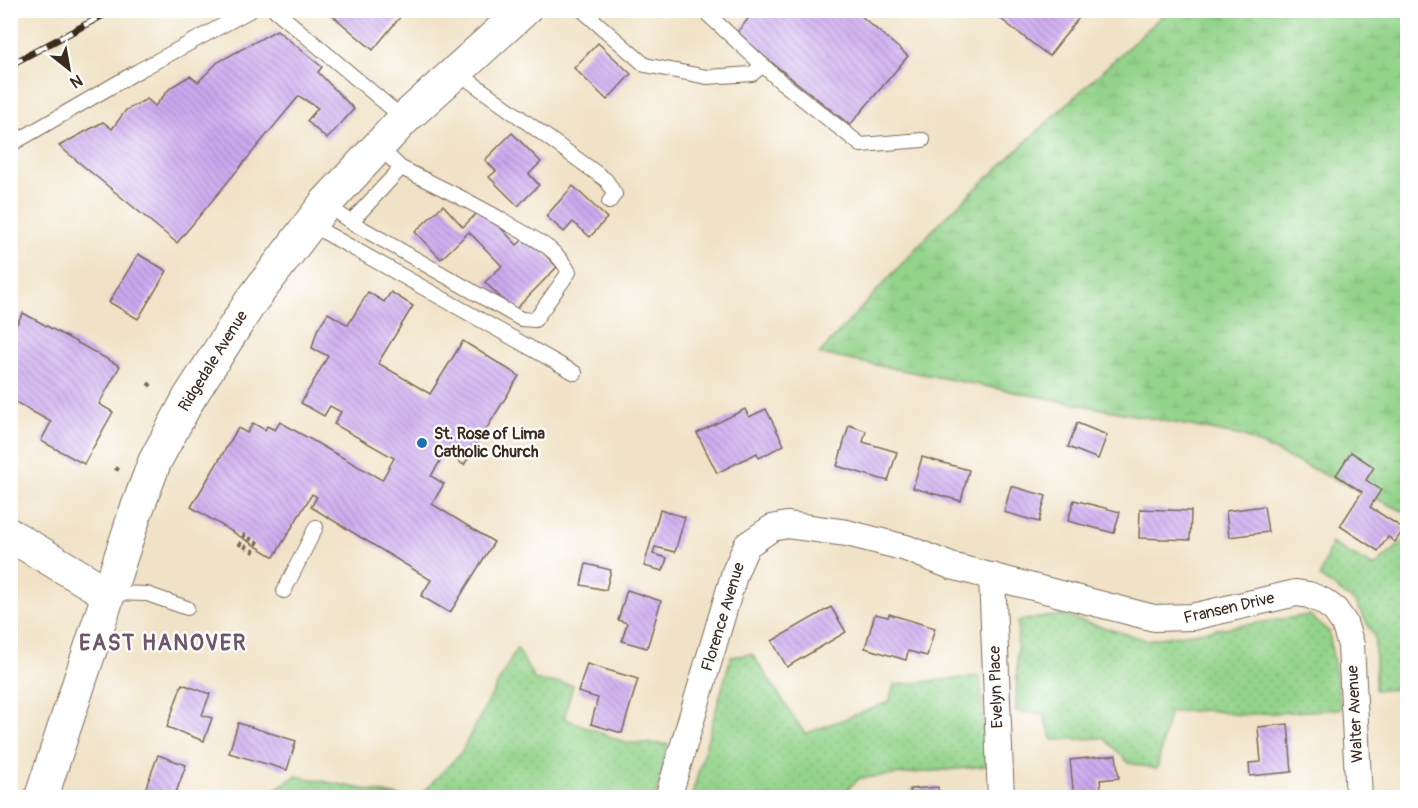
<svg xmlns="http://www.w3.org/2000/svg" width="1418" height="808" font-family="Pangolin,sans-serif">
<defs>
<pattern id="grass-dots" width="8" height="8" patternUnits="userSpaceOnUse" patternTransform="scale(1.5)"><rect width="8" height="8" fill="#93d38a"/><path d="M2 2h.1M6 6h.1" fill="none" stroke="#80b577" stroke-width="1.8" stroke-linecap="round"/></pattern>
<pattern id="wetland-marsh" width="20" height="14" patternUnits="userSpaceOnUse" patternTransform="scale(1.5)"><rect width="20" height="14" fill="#93d38a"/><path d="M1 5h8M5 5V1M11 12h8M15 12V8" fill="none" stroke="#80b577"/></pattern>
<pattern id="building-back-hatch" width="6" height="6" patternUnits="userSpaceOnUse" patternTransform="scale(1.5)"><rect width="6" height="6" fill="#cba9ef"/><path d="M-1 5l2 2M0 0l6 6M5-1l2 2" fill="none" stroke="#a68ac1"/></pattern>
</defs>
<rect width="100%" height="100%" fill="#fff"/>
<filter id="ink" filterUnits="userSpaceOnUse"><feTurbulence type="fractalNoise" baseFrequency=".0167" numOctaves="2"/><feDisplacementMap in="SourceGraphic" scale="12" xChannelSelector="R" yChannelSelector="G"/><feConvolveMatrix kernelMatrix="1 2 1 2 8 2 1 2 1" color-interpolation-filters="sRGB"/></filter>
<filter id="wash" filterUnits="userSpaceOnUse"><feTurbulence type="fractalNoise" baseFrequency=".008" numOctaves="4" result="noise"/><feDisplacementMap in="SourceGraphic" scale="24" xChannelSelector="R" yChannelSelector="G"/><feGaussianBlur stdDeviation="1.35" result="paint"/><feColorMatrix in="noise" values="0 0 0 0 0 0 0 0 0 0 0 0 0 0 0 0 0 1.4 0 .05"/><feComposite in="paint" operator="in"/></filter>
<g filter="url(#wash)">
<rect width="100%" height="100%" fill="#f0e2c6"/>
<!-- grass -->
<g fill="url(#grass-dots)" stroke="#677e54" stroke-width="1.5">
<polygon points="1407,538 1407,689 1375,690 1375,638 1356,603 1320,577 1331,543 1374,567"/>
<polygon points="1060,615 1147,640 1309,615 1329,632 1341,709 1240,715 1209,710 1169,712 1157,769 1129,763 1104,738 1053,740 1043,714 1016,711 1018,621"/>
<polygon points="517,648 535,680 573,685 564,718 626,743 668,744 656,797 417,798 460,754"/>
<polygon points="752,654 805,734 889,702 894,685 980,676 987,766 860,778 838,797 691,798 731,657"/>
<polygon points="296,776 404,797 262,797"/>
</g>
<!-- wetland -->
<polygon fill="url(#wetland-marsh)" stroke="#677e54" stroke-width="1.5" points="1167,11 1407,11 1407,513 1242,436 819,354 942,220"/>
<g id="blocks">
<!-- building -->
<g fill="url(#building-back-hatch)">
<polygon points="326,10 406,10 373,50"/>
<polygon points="755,10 854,10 908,56 850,125 736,34"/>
<polygon points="989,10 1085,10 1049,56"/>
<polygon points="277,30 322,67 318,72 354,109 327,139 307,121 318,108 299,96 177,243 59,146 103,122 112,129 126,110 147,99 155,106 171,87 190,76 198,82 218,62"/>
<polygon points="598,43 631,74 607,100 574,68"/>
<polygon points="512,133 541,162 529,174 539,185 518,206 489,177 496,171 485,160"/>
<polygon points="573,186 607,218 590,237 573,222 564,232 546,216"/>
<polygon points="443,205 463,227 482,208 517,245 527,236 557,267 514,311 485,282 502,266 469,232 441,259 415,232"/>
<polygon points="138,254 167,271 138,319 109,302"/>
<polygon points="368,292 384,302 391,292 413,306 378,363 430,394 463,341 519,376 464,465 445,453 431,476 444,484 432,504 494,542 450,613 421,596 431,580 311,507 317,497 312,494 274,557 191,507 238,428 247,433 253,423 265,430 267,426 275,430 280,422 382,480 394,458 334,424 341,412 330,406 324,416 301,403 328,356 312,348 317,330 328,313 348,325"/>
<polygon points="23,313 120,366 99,404 113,412 84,464 41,441 51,422 10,399 10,335"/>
<polygon points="745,409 749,417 766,409 784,445 759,458 757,453 717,473 697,433"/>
<polygon points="1077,423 1107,435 1098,459 1068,447"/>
<polygon points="849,425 866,431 863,442 897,452 888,481 837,466"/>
<polygon points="1351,452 1374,467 1366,480 1381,490 1370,507 1404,529 1395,542 1388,537 1378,551 1340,526 1362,492 1336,475"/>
<polygon points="922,457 969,470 961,501 913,488"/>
<polygon points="1011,486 1046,496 1039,522 1004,512"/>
<polygon points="1074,500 1120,512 1114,533 1068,521"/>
<polygon points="1264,506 1268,532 1229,537 1226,511"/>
<polygon points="1140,509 1191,511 1190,540 1139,538"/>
<polygon points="660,510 685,517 675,552 655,547 653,554 667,558 663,571 644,566"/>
<polygon points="586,564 611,570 606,590 581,585"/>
<polygon points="627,590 661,601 647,648 622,641 627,623 618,620"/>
<polygon points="831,607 846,632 787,667 772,641"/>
<polygon points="875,614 888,617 889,614 935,628 927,656 908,651 906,660 865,648"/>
<polygon points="587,664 638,679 622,733 591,724 598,698 578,692"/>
<polygon points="182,684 210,694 202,715 212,718 204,741 167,727"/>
<polygon points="238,723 296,741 287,770 229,753"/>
<polygon points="1288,724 1292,772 1250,776 1249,763 1261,762 1258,727"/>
<polygon points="158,755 186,765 174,798 142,798"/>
<polygon points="1116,755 1119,778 1100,780 1102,798 1074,798 1070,760"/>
<polygon points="938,787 939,798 911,798 910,789"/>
</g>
</g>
</g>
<g filter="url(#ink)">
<use href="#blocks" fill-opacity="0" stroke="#7a6a59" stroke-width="1.5"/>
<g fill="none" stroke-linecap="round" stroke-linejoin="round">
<!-- lane casing -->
<g stroke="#7a6a59" stroke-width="16">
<g id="lane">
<polyline points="275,10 404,119"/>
<polyline points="582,10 645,65 707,77 752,74 763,65"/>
<polyline points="703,10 780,81 861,145 923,140"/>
<polyline points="456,71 606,180 615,194 609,202"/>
<polyline points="10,145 138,71 251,10"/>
<polyline points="325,204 351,222 401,168 378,146"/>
<path d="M 351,222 L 521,319 L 535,320 L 569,272 C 555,246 532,238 509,224 C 474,203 438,186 401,168"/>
<polyline points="310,224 575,373"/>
<polyline points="284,591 316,527"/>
<polyline points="109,593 147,594 187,608"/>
</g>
</g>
<!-- street casing -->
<g stroke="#7a6a59" stroke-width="28">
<g id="street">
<polyline points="992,576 1001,798"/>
<polyline points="668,798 735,572 747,545 772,528 787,525 847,533 906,548 951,566 1154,618 1192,617 1296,593 1309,595 1323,601 1335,610 1344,623 1351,645 1359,798"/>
</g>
</g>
<!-- secondary casing -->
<g stroke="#7a6a59" stroke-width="35">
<g id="secondary">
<polyline points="10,535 107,593"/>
<polyline points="41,798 135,514 155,461 189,398 250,303 325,204 404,119 524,10"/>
</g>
</g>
<!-- path -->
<g stroke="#7a6a59" stroke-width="4" stroke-dasharray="4.5 4.5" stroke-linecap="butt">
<polyline points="148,383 153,388"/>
<polyline points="115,468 123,472"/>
<polyline points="239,546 246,532"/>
<polyline points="245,549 252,535"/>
<polyline points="252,553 259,539"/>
</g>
<!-- lane -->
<use href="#lane" stroke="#fff" stroke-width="14"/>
<!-- street -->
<use href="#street" stroke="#fff" stroke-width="26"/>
<!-- secondary -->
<use href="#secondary" stroke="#fff" stroke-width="33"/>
<!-- rail casing -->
<g stroke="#3b2a1e" stroke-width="7">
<polyline id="rail" points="10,65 113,10"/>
</g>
<!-- rail -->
<use href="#rail" stroke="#fff" stroke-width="4.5" stroke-dasharray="14" stroke-linecap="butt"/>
</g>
</g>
<!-- markers -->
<circle fill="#1f6fb2" stroke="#fff" stroke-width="2" cx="422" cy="443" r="6"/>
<g text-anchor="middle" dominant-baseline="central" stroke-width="4.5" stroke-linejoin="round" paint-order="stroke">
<!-- street labels -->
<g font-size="16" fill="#3b2a1e" stroke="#fff">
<text transform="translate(213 361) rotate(-58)">Ridgedale Avenue</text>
<text transform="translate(1229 608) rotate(-13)">Fransen Drive</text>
<text transform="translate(723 617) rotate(-73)">Florence Avenue</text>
<text transform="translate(996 687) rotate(-92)">Evelyn Place</text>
<text transform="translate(1355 714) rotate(-93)">Walter Avenue</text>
</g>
<!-- poi labels -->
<g font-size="16" font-weight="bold" fill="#3b2a1e" stroke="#fff" text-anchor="start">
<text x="434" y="434">St. Rose of Lima<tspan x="434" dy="18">Catholic Church</tspan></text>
</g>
<!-- district labels -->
<g font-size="22" font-weight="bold" letter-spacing="1.5" fill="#6d5667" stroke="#fff">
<text x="163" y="643">EAST HANOVER</text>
</g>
</g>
<!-- margin -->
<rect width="1418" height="808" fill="none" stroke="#fff" stroke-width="36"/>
<!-- north arrow -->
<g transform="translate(69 69) rotate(149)" stroke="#ffffff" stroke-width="4.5" paint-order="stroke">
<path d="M0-4.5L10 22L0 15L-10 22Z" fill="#3b2a1e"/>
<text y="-9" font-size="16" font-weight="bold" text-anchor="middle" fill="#3b2a1e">N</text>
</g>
</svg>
